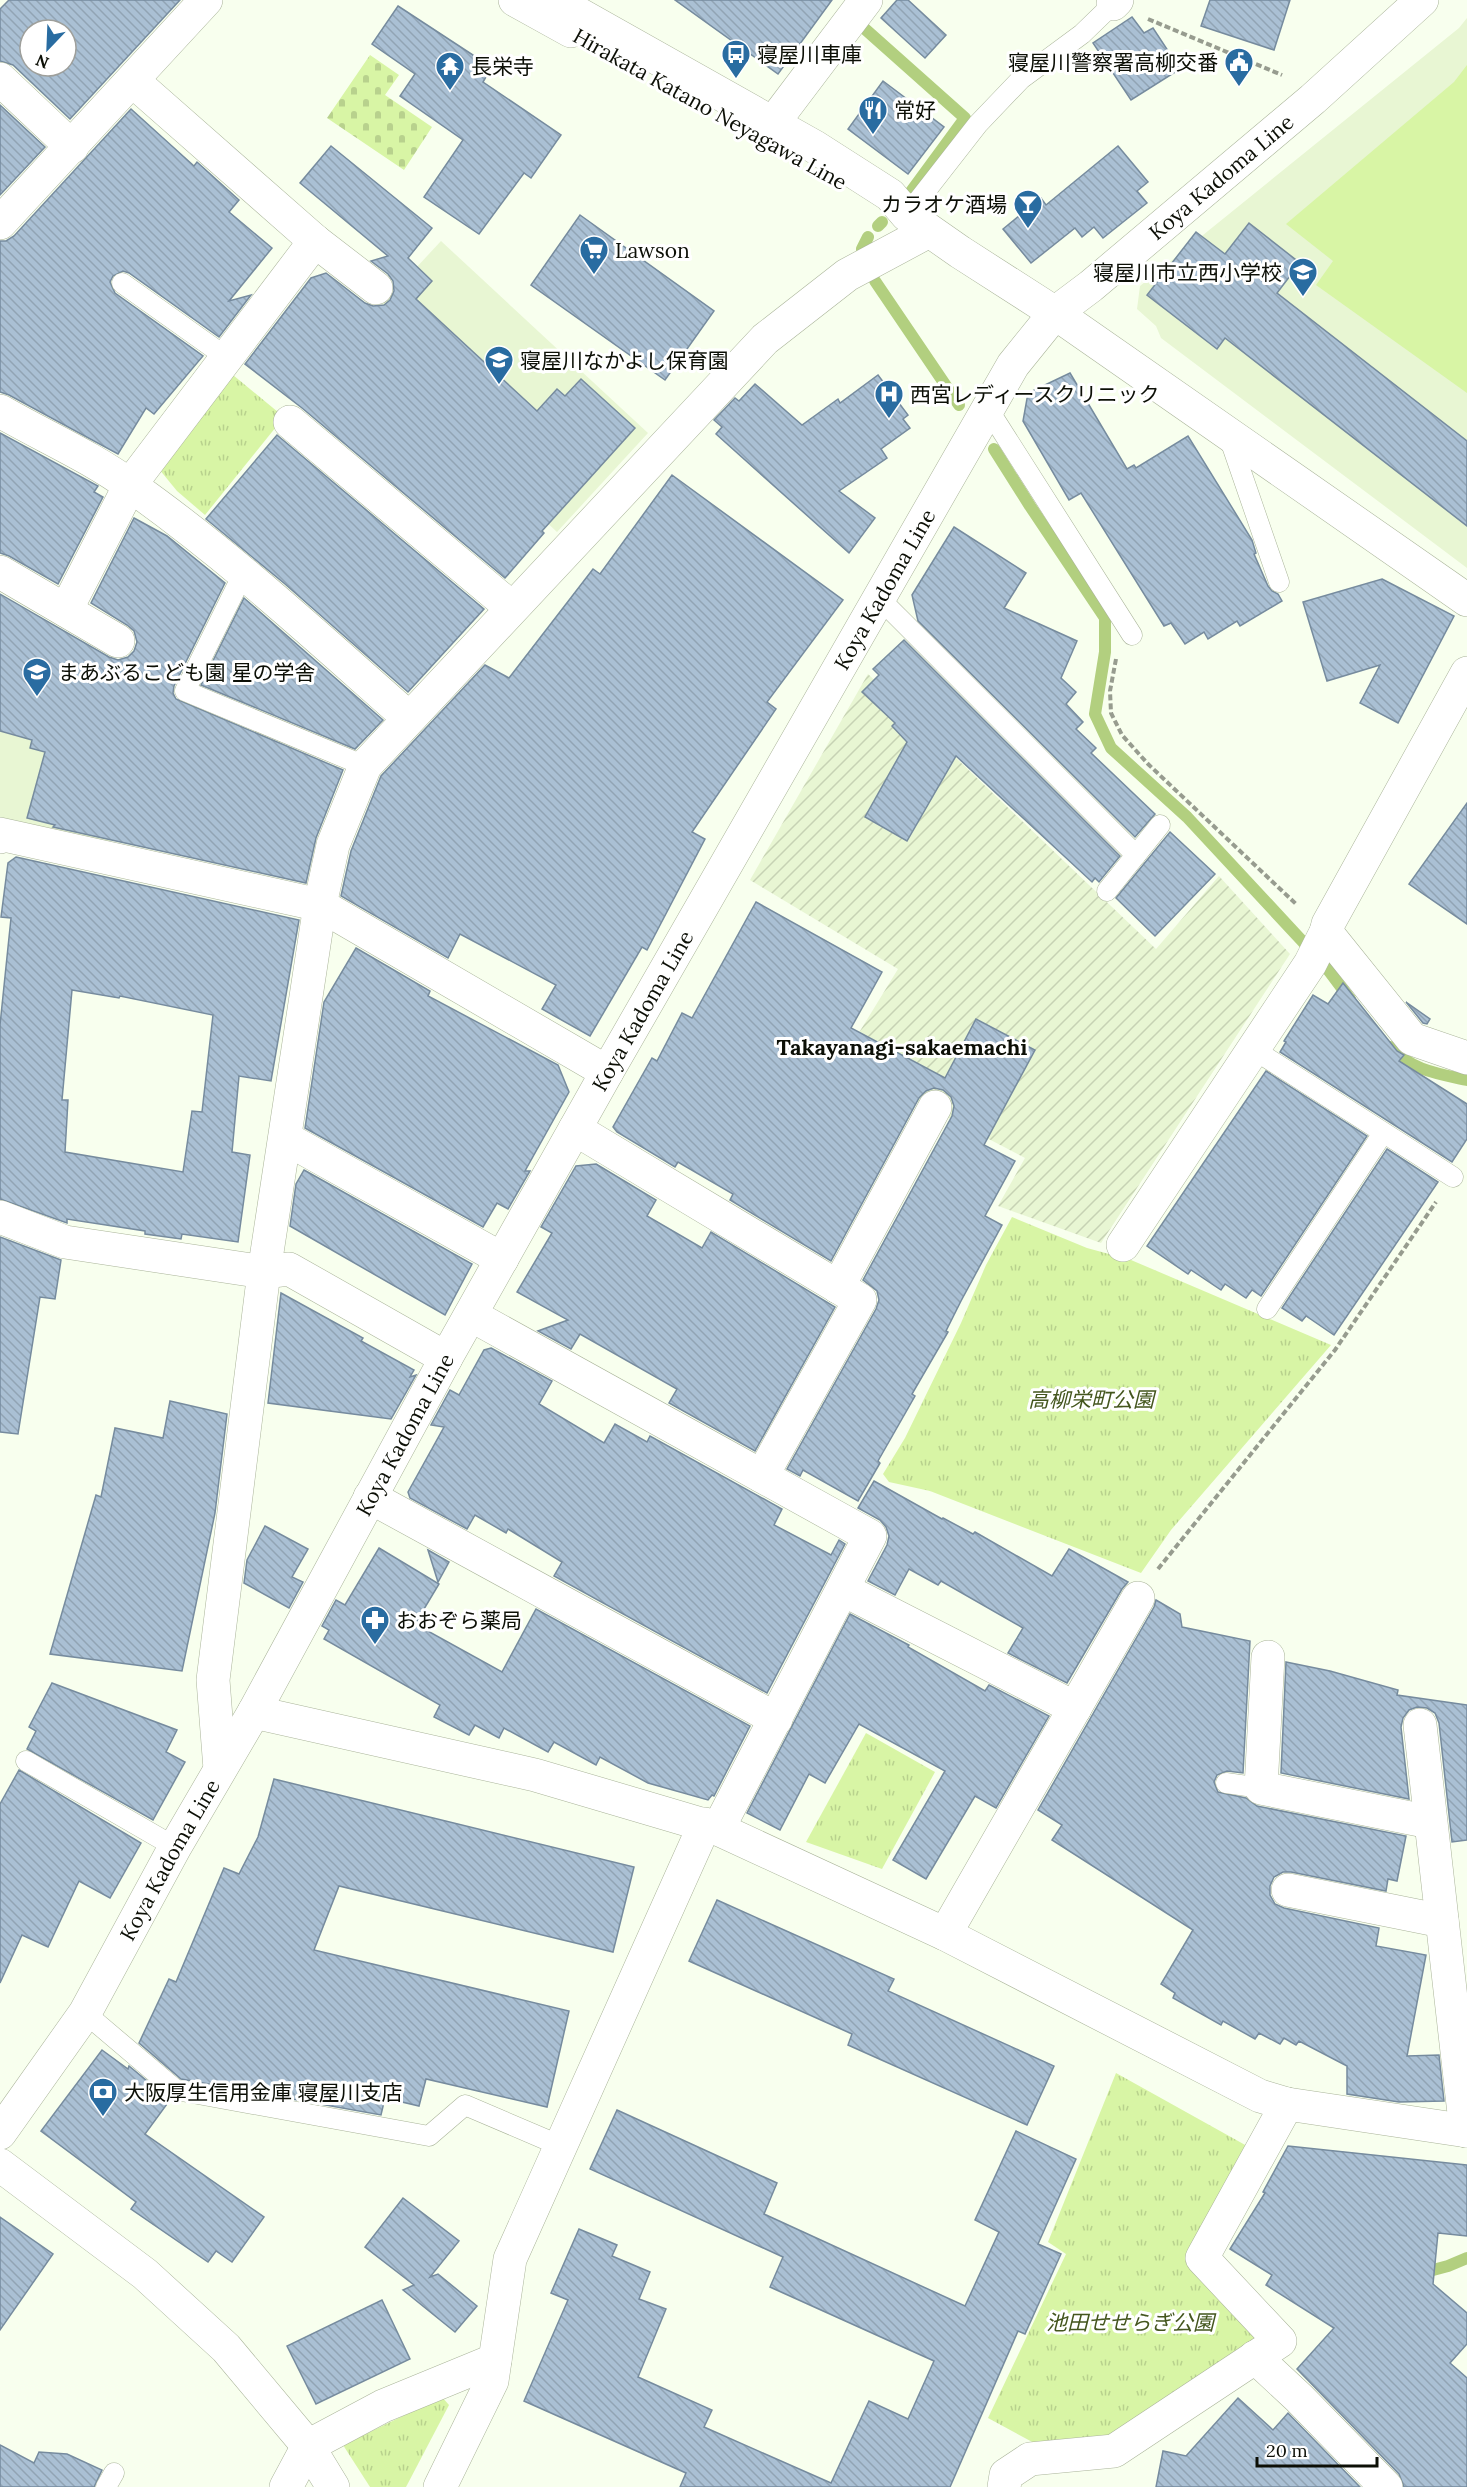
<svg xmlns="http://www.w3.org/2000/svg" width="1467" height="2487" font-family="Lora,'Noto Sans JP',serif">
<defs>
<pattern id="industrial-furrows" width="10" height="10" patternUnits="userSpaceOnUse" patternTransform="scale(1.5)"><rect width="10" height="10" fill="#e8f6d3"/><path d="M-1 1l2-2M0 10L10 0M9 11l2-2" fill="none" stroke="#c6d2b4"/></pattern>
<pattern id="grass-tufts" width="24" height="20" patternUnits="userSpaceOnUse" patternTransform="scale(1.5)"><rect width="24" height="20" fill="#d8f5a5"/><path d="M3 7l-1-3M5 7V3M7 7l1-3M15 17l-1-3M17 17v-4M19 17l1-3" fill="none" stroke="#b8d18d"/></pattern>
<pattern id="cemetery-stones" width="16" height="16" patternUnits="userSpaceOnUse" patternTransform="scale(1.5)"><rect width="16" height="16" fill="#d8f5a5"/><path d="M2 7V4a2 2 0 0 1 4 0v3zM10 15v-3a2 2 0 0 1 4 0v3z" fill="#b8d18d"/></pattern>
<pattern id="building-back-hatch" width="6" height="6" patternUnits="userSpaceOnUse" patternTransform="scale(1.5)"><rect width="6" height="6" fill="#aac0d4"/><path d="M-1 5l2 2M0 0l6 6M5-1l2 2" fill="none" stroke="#91a4b4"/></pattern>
</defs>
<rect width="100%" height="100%" fill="#f8ffee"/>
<!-- built -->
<g fill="#e8f6d3">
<polygon points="1467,18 1467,568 1161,338 1156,326 1137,309 1140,286 1459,28"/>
<polygon points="441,241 648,433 557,532 350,339"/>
<polygon points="0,649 132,765 109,845 0,817"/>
</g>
<!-- industrial -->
<polygon fill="url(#industrial-furrows)" points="868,674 1156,949 1219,876 1290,954 1101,1243 998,1206 1025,1158 841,1062 898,969 750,880"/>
<!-- grass -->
<g fill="url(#grass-tufts)">
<polygon points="233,375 284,417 205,515 177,491 159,469"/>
<polygon points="1012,1217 1087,1248 1131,1260 1331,1345 1171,1530 1141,1573 930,1491 889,1482 883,1474 905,1438 961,1323 986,1265"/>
<polygon points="866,1733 935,1772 882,1869 806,1842"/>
<polygon points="1116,2073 1247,2146 1187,2257 1267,2337 1110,2437 1036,2444 988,2418 1066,2254 1048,2242"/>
<polygon points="442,2397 449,2405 406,2487 370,2487 343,2445"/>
</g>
<!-- cemetery -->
<polygon fill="url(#cemetery-stones)" points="370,55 399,75 385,95 432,127 404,170 327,118"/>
<!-- pitch -->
<polygon fill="#d8f5a5" points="1467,65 1467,393 1316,285 1333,261 1286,224 1454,82"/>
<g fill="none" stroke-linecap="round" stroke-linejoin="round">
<!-- stream -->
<g stroke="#b2cf7f" stroke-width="12">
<polyline points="865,29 965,118 910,193"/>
<polyline points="878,226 882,222"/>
<polyline points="862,249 868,237"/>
<polyline points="875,281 959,405"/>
<polyline points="994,449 1030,506 1105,618 1105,652 1095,714 1111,748 1187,817 1304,943"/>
<polyline points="1326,967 1350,999"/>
<path d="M 1390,1047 C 1410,1070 1439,1074 1467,1080"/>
<polyline points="1418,2274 1448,2266 1467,2258"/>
</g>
</g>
<!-- building -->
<g fill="url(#building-back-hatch)" stroke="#768b9e" stroke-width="1.5" fill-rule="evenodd">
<path d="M 9,0 L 180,0 L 70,119 L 13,65 L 0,61 L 0,9 ZM 30,30 L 66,30 L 66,66 L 30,66 Z"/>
<polygon points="675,0 832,0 778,74"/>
<polygon points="897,0 908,0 946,35 925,58 881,18"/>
<polygon points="1210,0 1290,0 1274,50 1201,26"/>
<polygon points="398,6 479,59 472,67 486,77 483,82 561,135 531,178 524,173 479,234 424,197 463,140 400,96 415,74 372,44"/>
<polygon points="1132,17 1144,33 1153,28 1180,69 1131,100 1093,43"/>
<polygon points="883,81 944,127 908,174 848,129"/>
<polygon points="0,105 45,147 0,195"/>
<polygon points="131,109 194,166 197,162 239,200 229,212 272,248 229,301 251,295 219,337 129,273 123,271 113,276 110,282 115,293 203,356 154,414 146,408 118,454 9,395 0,392 0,241 6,241 14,236"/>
<polygon points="331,146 432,228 408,258 432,281 416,299 537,411 557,389 565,396 581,379 635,428 542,531 544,533 505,578 302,408 245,364 311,278 326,273 365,303 373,306 384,305 390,300 394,291 393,281 388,274 371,261 388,256 300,183"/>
<polygon points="1118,146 1148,182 1137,191 1147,203 1103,238 1094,227 1082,237 1075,228 1031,263 1003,229 1041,198 1046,205"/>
<polygon points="580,215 714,311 665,380 531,285"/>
<polygon points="1249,223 1300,263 1277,293 1467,441 1467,526 1225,338 1217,349 1147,295 1196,232 1225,254"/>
<polygon points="1070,373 1127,469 1134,465 1136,468 1188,436 1252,540 1256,553 1254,554 1268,586 1272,591 1278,594 1282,601 1240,626 1237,621 1208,639 1204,632 1185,644 1171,623 1164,626 1081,493 1069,500 1023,421 1028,393"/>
<polygon points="878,375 908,415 903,419 910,428 881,449 887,458 839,491 875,518 849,553 716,434 722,427 714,420 735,398 739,401 755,384 802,425 838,399 840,403"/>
<polygon points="0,433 98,486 94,492 103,497 58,584 9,556 0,553"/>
<polygon points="277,435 484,609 408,692 285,584 206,519"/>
<polygon points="672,475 843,600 767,702 776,709 692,832 705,839 647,950 642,947 590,1036 542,1009 556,985 460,934 448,958 341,896 351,851 381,776 485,665 509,678 593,569 600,574"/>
<polygon points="134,518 167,536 225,583 174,686 173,693 176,699 343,770 316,838 306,883 53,827 55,825 27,818 45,752 30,748 32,740 0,731 0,594 109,657 118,660 128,657 134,651 137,642 134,631 127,625 91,603"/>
<polygon points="954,527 1026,573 1004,608 1077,641 1061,678 1076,692 1066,704 1083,722 1076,729 1096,748 1091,753 1155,814 1135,837 918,621 912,595"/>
<polygon points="1382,579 1454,616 1398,723 1360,703 1380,665 1327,681 1303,602"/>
<polygon points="244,598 383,720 355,749 201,685"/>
<polygon points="904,640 1120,856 1099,882 1095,878 1092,882 956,756 907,841 865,817 907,742 892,726 895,723 862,692 879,675 873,669"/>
<polygon points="1467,803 1467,924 1409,884"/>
<polygon points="1170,832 1215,874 1155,936 1116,898"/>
<path d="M 16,857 L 299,920 L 271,1081 L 239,1076 L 232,1152 L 250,1155 L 238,1242 L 182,1234 L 181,1239 L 145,1234 L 145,1231 L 67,1219 L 67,1223 L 0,1199 L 0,1025 L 11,918 L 1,917 L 8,863 ZM 72,990 L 119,998 L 120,996 L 213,1015 L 202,1112 L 192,1111 L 183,1172 L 65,1152 L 68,1100 L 62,1100 Z"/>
<polygon points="756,902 882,972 851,1028 945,1078 976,1019 1035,1050 984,1145 1015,1161 985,1216 1002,1225 961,1301 946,1331 948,1332 912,1394 915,1396 878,1461 880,1463 858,1501 803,1470 800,1476 787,1469 876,1309 879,1300 877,1291 863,1280 952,1116 954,1106 951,1097 943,1090 934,1088 926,1091 919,1098 831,1261 730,1200 733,1194 678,1162 675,1167 617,1132 613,1127 652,1058 657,1061 682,1013 692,1018"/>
<polygon points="356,948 430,991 428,996 558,1065 569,1092 525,1171 530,1171 508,1209 497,1203 483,1227 305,1128 324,1002"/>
<polygon points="1343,983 1397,1051 1404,1055 1399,1061 1467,1104 1467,1139 1452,1162 1280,1052 1286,1042 1284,1041 1313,995 1328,1004"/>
<polygon points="1406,1002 1430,1019 1427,1024 1423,1023"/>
<polygon points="1266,1071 1367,1136 1261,1296 1252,1290 1246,1298 1225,1284 1221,1290 1191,1270 1188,1274 1147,1246"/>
<polygon points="1387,1149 1438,1182 1334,1335 1306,1316 1302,1321 1282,1308"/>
<polygon points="596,1164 656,1200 647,1216 702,1248 711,1232 835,1307 755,1451 669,1403 677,1389 580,1334 571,1349 538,1331 568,1320 517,1292 552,1233 541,1227 576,1166"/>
<polygon points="304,1170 472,1264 445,1315 290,1226 296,1184"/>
<polygon points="0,1237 61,1260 55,1299 40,1297 18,1434 0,1432"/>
<polygon points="281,1293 363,1338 361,1341 414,1370 410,1377 416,1375 391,1419 268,1403"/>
<polygon points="491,1348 552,1381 539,1404 604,1443 615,1424 647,1442 650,1436 782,1509 774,1525 831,1555 839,1540 845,1544 767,1693 554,1576 562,1562 508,1529 506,1533 475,1515 467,1529 410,1498 408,1492 444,1427 431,1425 450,1390 459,1395 484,1350"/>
<polygon points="170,1401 227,1414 215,1513 182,1671 50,1654 96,1495 101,1497 115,1428 163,1438"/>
<polygon points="874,1481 942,1519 943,1518 973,1534 975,1532 1052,1576 1069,1549 1128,1582 1122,1589 1067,1683 1008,1653 1023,1628 941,1581 938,1585 909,1569 895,1595 868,1581 887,1545 889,1536 886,1527 880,1520 858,1508"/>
<polygon points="265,1526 308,1549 292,1577 303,1582 289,1608 244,1583 247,1560"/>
<polygon points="379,1548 439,1584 415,1624 502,1672 536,1609 750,1726 714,1796 712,1795 708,1800 648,1783 600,1757 596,1765 554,1742 548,1752 504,1728 499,1738 475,1725 469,1735 434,1717 440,1705 324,1639 329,1630 322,1626 336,1600 345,1605"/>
<polygon points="428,1550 449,1562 438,1582"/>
<polygon points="1156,1600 1180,1614 1182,1627 1250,1641 1243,1773 1227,1771 1217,1775 1214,1782 1218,1792 1246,1798 1257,1806 1406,1836 1397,1881 1388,1879 1386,1891 1291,1872 1283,1872 1274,1877 1270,1886 1270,1895 1275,1904 1284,1908 1379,1928 1376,1946 1426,1955 1407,2056 1439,2055 1444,2101 1399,2102 1347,2094 1347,2066 1299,2041 1296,2045 1284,2038 1280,2044 1259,2033 1255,2039 1223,2021 1221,2025 1173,1998 1175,1993 1161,1984 1193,1930 1052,1840 1062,1825 1038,1810 1154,1607"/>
<polygon points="850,1614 909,1645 908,1647 985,1691 989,1685 1049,1716 996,1808 975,1796 926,1879 893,1860 945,1771 859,1724 825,1783 809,1774 780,1830 747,1813"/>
<polygon points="1286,1662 1330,1671 1398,1690 1397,1695 1467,1705 1467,1840 1452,1842 1439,1723 1435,1713 1427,1708 1417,1707 1409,1710 1403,1718 1401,1727 1409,1799 1281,1773"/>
<polygon points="52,1683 177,1730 166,1752 185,1762 153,1820 27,1749 36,1731 29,1727"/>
<polygon points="19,1770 141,1843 110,1898 79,1881 48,1947 22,1935 0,1983 0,1804"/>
<polygon points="274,1779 634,1867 613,1952 339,1886 314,1950 569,2011 547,2107 426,2079 419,2106 385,2098 381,2115 181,2079 139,2043 169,1979 176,1982 224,1868 239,1874 258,1837"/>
<polygon points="717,1900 894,1979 888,1991 1054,2066 1027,2125 848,2045 852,2034 689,1961"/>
<polygon points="102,2050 128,2069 129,2066 170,2100 145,2134 264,2217 232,2262 216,2251 208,2262 131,2209 136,2202 41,2131"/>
<polygon points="617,2110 777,2183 764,2214 965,2306 999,2232 975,2220 1016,2131 1076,2159 1038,2244 1061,2254 1025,2334 1018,2331 950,2487 680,2487 686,2473 524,2401 568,2300 551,2293 579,2229 617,2245 612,2256 650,2272 639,2299 666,2309 638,2377 712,2410 704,2427 831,2483 869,2401 908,2419 934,2361 770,2287 783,2257 590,2169"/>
<polygon points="1288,2146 1467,2165 1467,2236 1438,2233 1433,2284 1467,2313 1467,2344 1450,2363 1467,2378 1467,2487 1404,2487 1399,2474 1297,2369 1334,2328 1266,2285 1272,2275 1230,2249 1265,2193 1263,2192"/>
<polygon points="403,2198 459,2241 430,2277 438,2274 477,2306 455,2332 403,2290 414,2285 365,2247"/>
<polygon points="0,2217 53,2254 0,2330"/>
<polygon points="382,2300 410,2359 316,2404 287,2346"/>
<polygon points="1238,2398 1273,2430 1288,2413 1360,2487 1156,2487 1163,2451 1186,2456"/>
<polygon points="0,2445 34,2463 39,2452 67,2454 102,2470 94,2487 0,2487"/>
</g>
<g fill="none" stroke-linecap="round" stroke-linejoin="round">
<!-- lane casing -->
<g stroke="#aab49a" stroke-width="21">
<g id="lane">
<polyline points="907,215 978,124 1021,79 1082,34 1113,4"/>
<polyline points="122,283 226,357"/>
<polyline points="988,409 1132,635"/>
<polyline points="1228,434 1279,582"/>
<polyline points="244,572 185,691 365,766"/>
<polyline points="879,598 1136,855"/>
<polyline points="1107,891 1160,825"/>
<polyline points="1253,1049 1453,1177"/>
<polyline points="1267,1309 1383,1133"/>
<polyline points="26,1761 175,1847"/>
<polyline points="1226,1783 1261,1788"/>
<polyline points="85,2013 176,2090 429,2136 465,2105 561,2146"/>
<polyline points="106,2487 114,2473"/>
</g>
</g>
<!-- street casing -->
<g stroke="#aab49a" stroke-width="34">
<g id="street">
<polyline points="1113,4 1117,0"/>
<polyline points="0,79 72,147"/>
<polyline points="133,81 315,241 376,288"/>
<polyline points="773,123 866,0"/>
<polyline points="0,223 206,0"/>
<path d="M 0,411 C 43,436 90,456 131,486 C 230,556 318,638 409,718"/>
<polyline points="290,422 512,608"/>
<polyline points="0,572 118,641"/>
<polyline points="66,610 130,485 315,241"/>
<polyline points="0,837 0,834 320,905 607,1072"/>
<polyline points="1326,932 1412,1039 1467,1058"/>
<polyline points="575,1129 860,1300 762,1476"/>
<polyline points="285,1138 502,1259"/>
<polyline points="0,1217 65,1242 264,1272 289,1269 446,1358"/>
<polyline points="1123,1245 1310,964 1326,932 1328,924 1467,673"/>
<polyline points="838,1287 935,1107"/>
<polyline points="471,1315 870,1536 718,1829"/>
<polyline points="370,1497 776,1719"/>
<polyline points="844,1590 1075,1708"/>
<polyline points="1268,1657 1261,1788 1430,1822"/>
<polyline points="254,1712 535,1775 718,1829 945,1934 1260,2096 1287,2104 1467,2131"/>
<polyline points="1420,1725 1466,2131"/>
<polyline points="220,1769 213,1680 264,1272 320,905 333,845 365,766 765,339 847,275 929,231"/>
<polyline points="1288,1890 1442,1921"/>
<polyline points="945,1934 1138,1598"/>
<polyline points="1255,2357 1299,2398 1386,2487"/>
<polyline points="286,2487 308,2446 383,2406 495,2360"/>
<polyline points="440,2487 492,2381 510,2259 705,1824"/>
<polyline points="1004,2487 1006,2475 1030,2459 1114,2451 1280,2341 1202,2258 1287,2104"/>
</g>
</g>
<!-- secondary casing -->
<g stroke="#aab49a" stroke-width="34">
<g id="secondary">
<path id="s1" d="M 0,2133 L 85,2013 L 175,1847 L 254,1712 L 446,1358 L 607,1072 L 1013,365 L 1055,313 L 1091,286 L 1313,99 L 1422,0"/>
<polyline points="0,2165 145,2274 226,2348 308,2446 333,2487"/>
</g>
</g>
<!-- primary casing -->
<g stroke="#aab49a" stroke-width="34">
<g id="primary">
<polyline points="515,0 571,31"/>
<polyline points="554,0 815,147 890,195 907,215 960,252 1055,313 1467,600"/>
</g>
</g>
<!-- path -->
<g stroke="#979c8f" stroke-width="4" stroke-dasharray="6 3" stroke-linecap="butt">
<polyline points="1148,19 1282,75"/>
<polyline points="1116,659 1110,691 1111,713 1122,735 1148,764 1296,904"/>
<polyline points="1158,1569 1335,1350 1436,1202"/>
</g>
<!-- lane -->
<use href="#lane" stroke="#fff" stroke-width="20"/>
<!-- street -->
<use href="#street" stroke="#fff" stroke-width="33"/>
<!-- secondary -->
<use href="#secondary" stroke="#fff" stroke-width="33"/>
<!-- primary -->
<use href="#primary" stroke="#fff" stroke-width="33"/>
</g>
<!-- icons -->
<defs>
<g id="bus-pin" transform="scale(1.5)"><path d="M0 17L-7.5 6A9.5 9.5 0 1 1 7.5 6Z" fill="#296ca1" stroke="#fff"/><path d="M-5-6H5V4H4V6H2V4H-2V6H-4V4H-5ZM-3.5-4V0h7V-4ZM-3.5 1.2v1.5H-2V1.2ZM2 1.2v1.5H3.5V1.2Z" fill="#fff"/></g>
<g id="civic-pin" transform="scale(1.5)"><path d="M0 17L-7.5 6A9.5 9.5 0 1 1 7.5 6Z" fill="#296ca1" stroke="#fff"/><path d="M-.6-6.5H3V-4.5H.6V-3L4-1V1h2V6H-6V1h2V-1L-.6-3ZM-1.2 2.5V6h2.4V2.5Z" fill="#fff"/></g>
<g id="temple-pin" transform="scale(1.5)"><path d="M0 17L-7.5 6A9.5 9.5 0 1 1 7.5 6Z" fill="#296ca1" stroke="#fff"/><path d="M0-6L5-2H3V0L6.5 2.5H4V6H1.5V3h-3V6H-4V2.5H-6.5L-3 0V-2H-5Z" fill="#fff"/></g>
<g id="restaurant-pin" transform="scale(1.5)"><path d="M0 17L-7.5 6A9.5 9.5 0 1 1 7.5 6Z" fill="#296ca1" stroke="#fff"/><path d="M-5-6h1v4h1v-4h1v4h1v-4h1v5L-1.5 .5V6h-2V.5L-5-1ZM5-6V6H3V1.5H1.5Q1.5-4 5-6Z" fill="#fff"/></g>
<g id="bar-pin" transform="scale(1.5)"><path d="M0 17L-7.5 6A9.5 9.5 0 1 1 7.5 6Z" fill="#296ca1" stroke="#fff"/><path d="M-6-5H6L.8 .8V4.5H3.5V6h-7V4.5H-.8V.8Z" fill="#fff"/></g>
<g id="supermarket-pin" transform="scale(1.5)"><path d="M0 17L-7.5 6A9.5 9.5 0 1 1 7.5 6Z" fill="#296ca1" stroke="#fff"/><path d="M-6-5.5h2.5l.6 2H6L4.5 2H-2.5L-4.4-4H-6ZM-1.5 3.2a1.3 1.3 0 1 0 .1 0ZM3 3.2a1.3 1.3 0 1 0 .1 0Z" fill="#fff"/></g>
<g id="school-pin" transform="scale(1.5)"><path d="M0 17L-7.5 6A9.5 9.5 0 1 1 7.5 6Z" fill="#296ca1" stroke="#fff"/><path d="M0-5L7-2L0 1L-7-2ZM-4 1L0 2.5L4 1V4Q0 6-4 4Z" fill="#fff"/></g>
<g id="hospital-pin" transform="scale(1.5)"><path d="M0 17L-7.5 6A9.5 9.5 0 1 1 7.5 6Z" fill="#296ca1" stroke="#fff"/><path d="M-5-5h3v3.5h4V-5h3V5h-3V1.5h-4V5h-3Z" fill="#fff"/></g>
<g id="pharmacy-pin" transform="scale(1.5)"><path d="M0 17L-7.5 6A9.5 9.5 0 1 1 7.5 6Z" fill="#296ca1" stroke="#fff"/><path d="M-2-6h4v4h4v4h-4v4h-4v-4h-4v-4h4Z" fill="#fff"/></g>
<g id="bank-pin" transform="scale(1.5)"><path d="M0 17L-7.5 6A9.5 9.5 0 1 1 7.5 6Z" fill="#296ca1" stroke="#fff"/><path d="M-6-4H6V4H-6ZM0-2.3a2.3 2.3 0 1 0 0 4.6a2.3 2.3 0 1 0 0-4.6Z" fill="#fff"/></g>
</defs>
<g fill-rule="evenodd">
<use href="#bus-pin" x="736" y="54"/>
<use href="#civic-pin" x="1239" y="62"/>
<use href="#temple-pin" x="450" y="66"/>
<use href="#restaurant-pin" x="873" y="110"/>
<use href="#bar-pin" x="1028" y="204"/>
<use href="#supermarket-pin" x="594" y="250"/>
<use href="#school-pin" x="1303" y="272"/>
<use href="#school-pin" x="499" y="360"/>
<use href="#hospital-pin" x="889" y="394"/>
<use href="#school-pin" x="37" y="672"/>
<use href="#pharmacy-pin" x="375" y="1620"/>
<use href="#bank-pin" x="103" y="2092"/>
</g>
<g text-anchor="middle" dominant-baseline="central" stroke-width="6" stroke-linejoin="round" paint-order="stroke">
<!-- poi labels -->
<g font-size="21" fill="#0c0f06" stroke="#fff" text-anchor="start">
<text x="757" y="54">寝屋川車庫</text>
<text x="1218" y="62" text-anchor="end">寝屋川警察署高柳交番</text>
<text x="471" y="66">長栄寺</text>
<text x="894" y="110">常好</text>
<text x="1007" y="204" text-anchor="end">カラオケ酒場</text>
<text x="615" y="250">Lawson</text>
<text x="1282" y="272" text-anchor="end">寝屋川市立西小学校</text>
<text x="520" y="360">寝屋川なかよし保育園</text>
<text x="910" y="394">西宮レディースクリニック</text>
<text x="58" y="672">まあぶるこども園 星の学舎</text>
<text x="396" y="1620">おおぞら薬局</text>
<text x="124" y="2092">大阪厚生信用金庫 寝屋川支店</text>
</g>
<!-- street labels -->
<g font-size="21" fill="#0c0f06" stroke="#fff">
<text transform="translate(710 109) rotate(29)">Hirakata Katano Neyagawa Line</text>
<text stroke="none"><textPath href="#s1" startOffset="2320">Koya Kadoma Line</textPath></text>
<text stroke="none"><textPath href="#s1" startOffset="1780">Koya Kadoma Line</textPath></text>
<text stroke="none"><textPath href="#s1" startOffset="1294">Koya Kadoma Line</textPath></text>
<text stroke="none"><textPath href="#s1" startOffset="808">Koya Kadoma Line</textPath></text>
<text stroke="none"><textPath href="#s1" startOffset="322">Koya Kadoma Line</textPath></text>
</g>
<!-- park labels -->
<g font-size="21" font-style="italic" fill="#44561e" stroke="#fff">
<text x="1091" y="1399">高柳栄町公園</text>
<text x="1130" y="2322">池田せせらぎ公園</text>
</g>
<!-- neighbourhood labels -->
<g font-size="22" font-weight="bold" fill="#0c0f06" stroke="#fff">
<text x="902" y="1047">Takayanagi-sakaemachi</text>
</g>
</g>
<!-- north arrow -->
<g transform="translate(48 48) rotate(203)"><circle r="28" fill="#ffffff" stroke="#9e9f9b" stroke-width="1.5"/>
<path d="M0-4.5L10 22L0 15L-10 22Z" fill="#296ca1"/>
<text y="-9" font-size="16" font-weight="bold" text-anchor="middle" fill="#0c0f06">N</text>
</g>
<!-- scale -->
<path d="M1257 2457v9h120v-9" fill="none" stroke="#0c0f06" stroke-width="3"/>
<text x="1266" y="2457" font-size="18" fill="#0c0f06" stroke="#ffffff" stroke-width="4.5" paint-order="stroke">20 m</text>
</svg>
